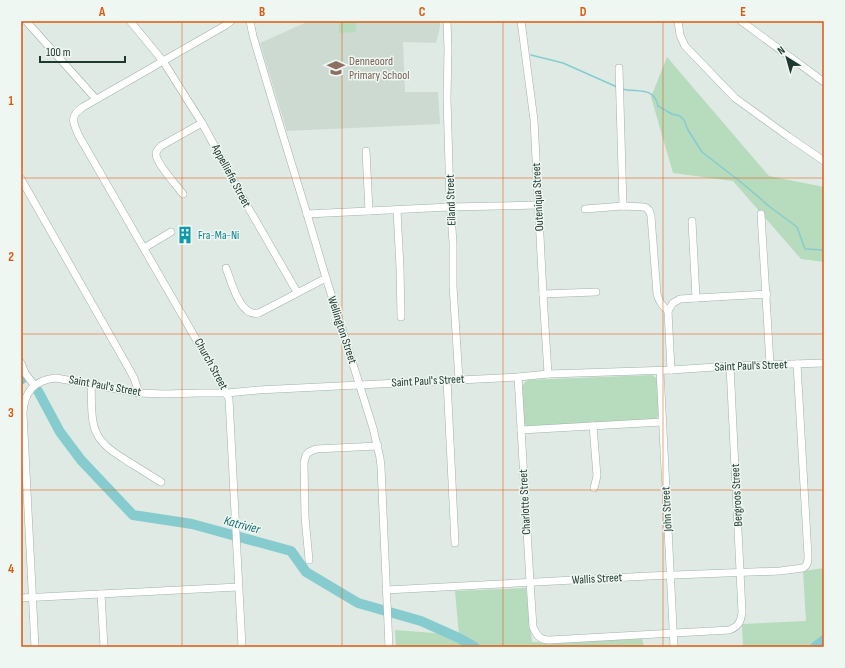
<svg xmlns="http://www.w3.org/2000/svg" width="845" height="668" font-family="'Sofia Sans Condensed',sans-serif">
<rect width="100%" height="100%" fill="#dfeae4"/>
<!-- built -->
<polygon fill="#cddad2" points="309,21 440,21 440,27 436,43 403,42 405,92 438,92 440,124 287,131 260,43"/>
<!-- green -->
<g fill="#b7dbbd">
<polygon points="339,21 356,21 356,32 339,33"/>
<polygon points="667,57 769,176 824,187 824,262 801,259 733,181 673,173 651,97"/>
<polygon points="652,375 656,378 657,381 659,414 656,420 527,427 525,424 524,421 522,387 525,382 527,380"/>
<polygon points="824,568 824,647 743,647 742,624 806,621 803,571"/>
<polygon points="526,588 532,642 642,639 644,647 396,647 395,630 459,635 455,591"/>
</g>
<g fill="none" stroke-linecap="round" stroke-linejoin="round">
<!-- stream -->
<g stroke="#86cccf" stroke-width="1.5">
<polyline points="531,55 563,63 617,87"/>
<path d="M 622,89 C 637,93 654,86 658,106 L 672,114 L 680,116 L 684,120 L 688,130 L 702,152 L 742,183 L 770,207 L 797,227 L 805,249 L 824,250"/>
</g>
<!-- river -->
<g stroke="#86cccf" stroke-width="10">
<polyline points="21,377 22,379"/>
<polyline points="38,391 60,432 81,460 133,515 192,524 291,551 306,572 358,603 421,621 459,638 475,647"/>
<polyline points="815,647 824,640"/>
</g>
<!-- minor casing -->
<g stroke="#a2b1aa" stroke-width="8">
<g id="minor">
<polyline points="26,21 96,99"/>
<polyline points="130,21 163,61 202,123 245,202 297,292"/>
<path d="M 231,21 L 226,25 L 83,107 C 69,116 73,123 79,136 L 219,379 L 229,399 L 242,647"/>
<polyline points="250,21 253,36 276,113 307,214 326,278 373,428 380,458 381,467 389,647"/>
<polyline points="447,21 448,49 447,98 450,200 453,243 453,286 459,380"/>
<polyline points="521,21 534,120 543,294 548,374"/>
<polyline points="678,21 680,35 685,46 735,98 789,137 824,161"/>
<polyline points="741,21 824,82"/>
<polyline points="619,68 623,206"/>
<polyline points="366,151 369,211"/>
<polyline points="21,179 128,367 134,378 139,393"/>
<path d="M 183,194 C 177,186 156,163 156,154 C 156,151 159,148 161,146 L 202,123"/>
<path d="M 585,209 L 623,206 L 644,207 C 649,208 650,212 651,216 L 657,294 C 659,302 662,305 668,311"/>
<polyline points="397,210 400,268 401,317"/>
<polyline points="307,214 450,207 538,205"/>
<polyline points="761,214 770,364"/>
<polyline points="692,221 696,298"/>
<polyline points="144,248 171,232"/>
<path d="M 226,268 C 231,281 240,318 259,313 L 326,278"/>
<polyline points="543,294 596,292"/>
<polyline points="21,363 25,373 34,385"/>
<polyline points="671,370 668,311 673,303 680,299 696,298 767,294"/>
<polyline points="660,371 674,647"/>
<path d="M 518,377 L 530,582 L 533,627 C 537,636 540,640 549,640 L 729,630 C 738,627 741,622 742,612 L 730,366"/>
<polyline points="447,380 455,543"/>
<path d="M 91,385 C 92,400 90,421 97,434 C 104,448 120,456 132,464 C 142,470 151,476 161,482"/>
<polyline points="593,426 597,476 594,488"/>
<polyline points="521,430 662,422"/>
<polyline points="309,560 305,517 304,463 306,455 309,452 316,449 378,446"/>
<path d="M 386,590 L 649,576 L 780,571 L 803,568 C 808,565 808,561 808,556 L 797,364"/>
<polyline points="101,594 104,647"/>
<polyline points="21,598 238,587"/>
<path d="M 35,647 L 23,413 C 24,391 35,380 56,378 L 139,393 L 164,394 L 200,393 L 227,393 L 258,390 L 518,377 L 548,374 L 671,370 L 730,366 L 824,363"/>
</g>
</g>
<!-- minor -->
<use href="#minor" stroke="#fff" stroke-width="7"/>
</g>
<!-- grid -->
<path fill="none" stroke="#de570e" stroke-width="1" stroke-opacity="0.55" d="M 182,21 L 182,647M 342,21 L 342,647M 503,21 L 503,647M 663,21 L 663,647M 21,178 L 824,178M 21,334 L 824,334M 21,490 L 824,490"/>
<!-- icons -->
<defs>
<g id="school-bare" transform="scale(1.38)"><path d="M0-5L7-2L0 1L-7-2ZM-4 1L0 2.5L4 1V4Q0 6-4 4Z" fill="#8d6e63" stroke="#eff7f2" stroke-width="2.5" paint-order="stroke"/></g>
<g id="building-bare" transform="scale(1.38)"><path d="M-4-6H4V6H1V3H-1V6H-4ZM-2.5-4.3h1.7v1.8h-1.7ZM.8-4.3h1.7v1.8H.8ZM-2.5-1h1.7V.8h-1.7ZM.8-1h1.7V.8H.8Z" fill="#0f9aa8" stroke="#eff7f2" stroke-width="2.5" paint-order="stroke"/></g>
</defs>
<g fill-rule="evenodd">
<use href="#school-bare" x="336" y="68"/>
<use href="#building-bare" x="185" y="235"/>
</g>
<g text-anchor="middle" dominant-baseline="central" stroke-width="3" stroke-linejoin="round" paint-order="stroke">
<!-- education labels -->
<g font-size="12" fill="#785e54" stroke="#eff7f2" text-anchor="start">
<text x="349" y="61">Denneoord<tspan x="349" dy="14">Primary School</tspan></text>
</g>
<!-- street labels -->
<g font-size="12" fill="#203930" stroke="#eff7f2">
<text transform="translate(231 176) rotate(62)">Appelliefie Street</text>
<text transform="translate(538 197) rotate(-93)">Outeniqua Street</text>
<text transform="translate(451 200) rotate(-92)">Eiland Street</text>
<text transform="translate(342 330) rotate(72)">Wellington Street</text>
<text transform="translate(211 364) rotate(61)">Church Street</text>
<text transform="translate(751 366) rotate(-2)">Saint Paul's Street</text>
<text transform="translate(428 381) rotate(-3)">Saint Paul's Street</text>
<text transform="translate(105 386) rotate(10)">Saint Paul's Street</text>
<text transform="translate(737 495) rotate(-93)">Bergroos Street</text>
<text transform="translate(525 502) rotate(-93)">Charlotte Street</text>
<text transform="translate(667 509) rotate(-93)">John Street</text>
<text transform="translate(597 579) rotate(-3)">Wallis Street</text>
</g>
<!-- culture labels -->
<g font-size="12" fill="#0d838f" stroke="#eff7f2" text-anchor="start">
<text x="198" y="235">Fra-Ma-Ni</text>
</g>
<!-- water labels -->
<g font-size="13" font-style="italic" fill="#1b6f74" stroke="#eff7f2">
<text transform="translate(242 525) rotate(15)">Katrivier</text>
</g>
</g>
<!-- border -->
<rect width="845" height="668" fill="none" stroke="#eff7f2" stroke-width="44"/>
<!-- north arrow -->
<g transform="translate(787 58) rotate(323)" stroke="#eff7f2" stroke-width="3" paint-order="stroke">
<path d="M0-3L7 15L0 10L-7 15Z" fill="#203930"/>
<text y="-6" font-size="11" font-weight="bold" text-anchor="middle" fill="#203930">N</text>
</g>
<!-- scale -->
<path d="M40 56v6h85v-6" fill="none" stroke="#203930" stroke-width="2"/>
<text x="46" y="56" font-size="12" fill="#203930" stroke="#eff7f2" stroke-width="3" paint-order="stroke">100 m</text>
<rect x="22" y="22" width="801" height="624" fill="none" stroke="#de570e" stroke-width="1.5"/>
<g font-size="13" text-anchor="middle" font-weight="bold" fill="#de570e">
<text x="102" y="16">A</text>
<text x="262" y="16">B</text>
<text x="422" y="16">C</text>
<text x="583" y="16">D</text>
<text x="743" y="16">E</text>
<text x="11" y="105">1</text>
<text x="11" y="261">2</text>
<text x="11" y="417">3</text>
<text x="11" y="573">4</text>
</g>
</svg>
